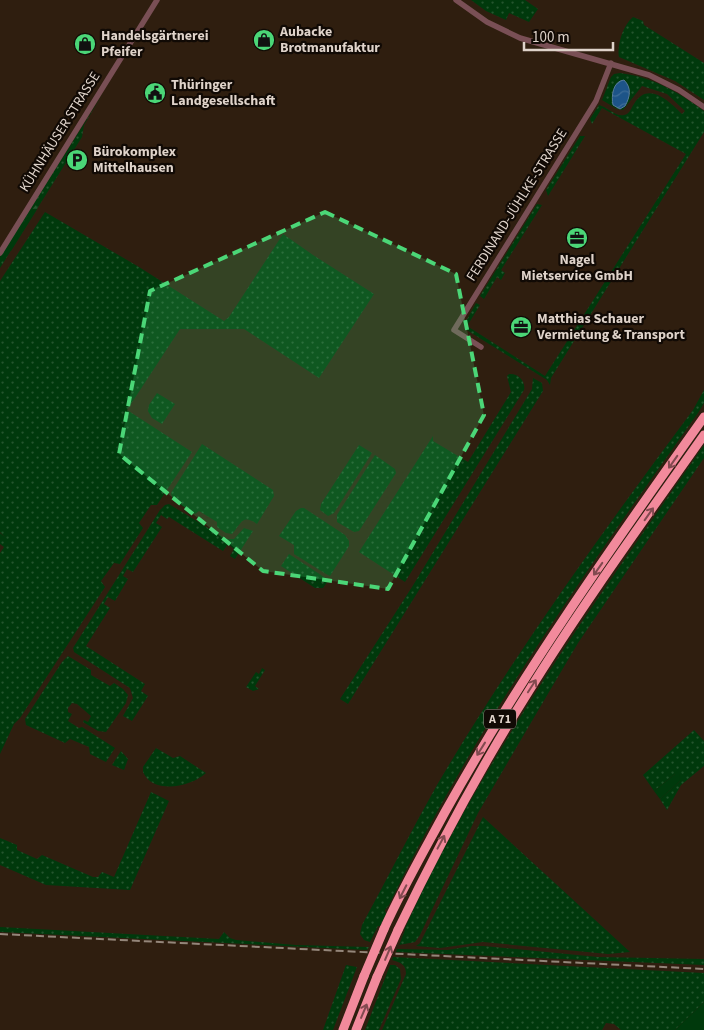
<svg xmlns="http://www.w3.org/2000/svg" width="704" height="1030" font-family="'Source Sans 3',sans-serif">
<defs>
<pattern id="grass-dots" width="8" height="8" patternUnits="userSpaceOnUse" patternTransform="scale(1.25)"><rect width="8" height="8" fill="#00390c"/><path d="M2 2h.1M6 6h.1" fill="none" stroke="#25552e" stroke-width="1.8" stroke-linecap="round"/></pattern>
<pattern id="forest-firs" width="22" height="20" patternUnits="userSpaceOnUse" patternTransform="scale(1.25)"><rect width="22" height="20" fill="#00390c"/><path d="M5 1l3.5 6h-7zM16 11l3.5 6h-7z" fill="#25552e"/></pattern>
<pattern id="water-waves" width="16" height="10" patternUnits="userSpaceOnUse" patternTransform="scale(1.25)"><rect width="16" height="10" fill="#1d5488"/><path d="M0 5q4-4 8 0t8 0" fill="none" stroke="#3d6c97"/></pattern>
</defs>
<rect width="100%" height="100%" fill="#2f1e0f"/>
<!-- grass -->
<g fill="url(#grass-dots)">
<polygon points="471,0 525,0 538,9 529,22 509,13 506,20 486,11"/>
<path d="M 633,17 L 643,21 L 644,25 L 704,63 L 704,100 L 675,81 L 619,57 C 617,45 623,25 633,17 Z"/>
<path d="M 620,73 C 653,77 678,92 704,111 L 704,132 L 551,378 L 550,385 L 547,380 L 465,329 L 465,323 L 476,303 L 480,305 L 467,326 L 545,376 L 686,154 L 602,108 L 592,124 L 590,119 L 599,105 C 607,107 616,117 624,115 C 630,114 631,108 634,104 C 648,80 670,102 682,114 L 685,111 L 667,94 L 642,86 L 623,110 L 617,109 L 602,100 L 611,77 L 614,74 Z"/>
<polygon points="104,92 84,125 82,137 0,268 0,257"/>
<polygon points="580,136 585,136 548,196 546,190"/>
<polygon points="537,204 542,205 501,270 505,273 501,280 497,277 484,299 480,296"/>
<polygon points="45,212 139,267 224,321 229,317 283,234 313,255 374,294 319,378 244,329 180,329 127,410 192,452 157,505 151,505 139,523 143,528 120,564 114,563 101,581 105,587 20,718 14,724 0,754 0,553 4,547 0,544 0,533 5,537 0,532 0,281"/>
<path d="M 509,374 C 518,373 526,381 524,390 L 405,582 L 359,552 L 433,436 L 433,441 L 468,462 L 511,392 L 507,376 Z"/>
<polygon points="533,378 542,383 543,391 348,704 340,699 412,587 532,389"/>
<path d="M 704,390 L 704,403 L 698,413 C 586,571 473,730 389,905 L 385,910 L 386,914 L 380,926 L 378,926 L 370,942 L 364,940 L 360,934 L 362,925 C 387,879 411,831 437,785 C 514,654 603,531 693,410 Z"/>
<polygon points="157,393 175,404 162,424 152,418 148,411 149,405"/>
<path d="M 202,444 L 273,490 L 274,496 L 257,524 C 242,513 241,524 232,534 L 226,533 L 217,527 L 217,522 L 199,511 L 195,514 L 173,500 L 171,493 Z"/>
<polygon points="359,445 372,453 334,513 328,516 320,510 321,504"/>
<path d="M 704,445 L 704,458 L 578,643 L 549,692 L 478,813 L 420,935 L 415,942 L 399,945 L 405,930 L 404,930 C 433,867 466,806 502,747 C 564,643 635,545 704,445 Z"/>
<polygon points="375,455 395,469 396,473 359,531 354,532 337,522 337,515"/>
<polygon points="169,504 226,539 234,539 244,528 253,531 235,559 230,556 234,549 228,544 223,551 169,517 167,519 161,515 156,523 162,527 133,572 127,569 123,576 128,579 115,601 108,597 104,604 110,608 86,646 145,684 141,691 148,696 132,721 123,716 133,698 130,688 74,652 73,648 160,510 165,505"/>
<polygon points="301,508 304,508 345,535 349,541 349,546 330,576 326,574 294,554 294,545 279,536 296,511"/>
<polygon points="289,554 324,577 328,581 323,588 315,588 281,566"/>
<polygon points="68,656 91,670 91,675 110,686 114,683 123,689 128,695 126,703 106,732 98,731 83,722 84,720 88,722 91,716 77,704 72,703 68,708 68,712 72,714 68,721 79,728 82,727 115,748 106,762 90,754 89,747 70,739 65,743 26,725 25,719 62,662"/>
<polygon points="262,668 265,670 255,686 259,689 253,691 246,687 256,672 259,674"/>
<polygon points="694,730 704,741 704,766 681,785 667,810 660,799 680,781 675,774 654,791 643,775"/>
<path d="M 156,748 L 173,758 L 180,756 L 206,773 C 191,787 153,795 143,772 L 143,767 Z"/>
<polygon points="121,751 128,759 124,770 112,765"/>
<polygon points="151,792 169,801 130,890 46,885 0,865 0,838 17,845 17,850 37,859 42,855 93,877 98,877 102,872 114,877"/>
<polygon points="483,817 630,952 608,954 483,942 440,948 416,946 420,943"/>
<polygon points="0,927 219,939 224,932 230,938 236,940 296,945 369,947 367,950 0,932"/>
<polygon points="472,946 484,946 598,957 704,959 704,965 396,952 397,949 447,950"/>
<path d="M 393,957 L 704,973 L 704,1002 L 675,1030 L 621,1030 L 614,1024 L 606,1023 L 602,1030 L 382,1030 L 406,974 C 406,964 401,963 392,960 Z"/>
<polygon points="346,965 357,967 333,1030 323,1030"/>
<polygon points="390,965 395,965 400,969 401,979 379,1030 365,1030"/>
</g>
<!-- forest -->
<path fill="url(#forest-firs)" d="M 36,205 L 38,207 L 36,211 L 11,251 L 7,251 L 6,248 C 10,241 24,218 29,215 L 28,214 Z"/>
<!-- green -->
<g fill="#00390c">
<polygon points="675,774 679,774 680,781 660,799 654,791"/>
<polygon points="704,1002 704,1030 675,1030"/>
</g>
<!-- water -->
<path fill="url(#water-waves)" stroke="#577a9c" d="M 624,80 C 632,88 630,97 625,106 L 620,109 L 613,105 C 611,96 613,81 624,80 Z"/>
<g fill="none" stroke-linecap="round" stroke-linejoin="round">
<!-- minor -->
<g stroke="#794f55" stroke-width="5.5">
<polyline points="456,0 487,22 520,38 649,75 679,90 704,107"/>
<polyline points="0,253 157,0"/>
<polyline points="481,347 454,330 596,101 611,63"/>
</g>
<!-- highway -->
<g stroke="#f28a9c" stroke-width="9">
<path d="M 384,929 C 402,889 424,851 445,812 C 522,674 613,545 704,417"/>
<path d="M 398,930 C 437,849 479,770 527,694 C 582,605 644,520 704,435"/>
<polyline points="343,1030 364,976"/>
<polyline points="356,1030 377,977"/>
</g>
<!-- rail -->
<polyline stroke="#94867a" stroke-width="2" stroke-dasharray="8 4" stroke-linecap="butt" points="0,934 704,969"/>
<!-- highway-bridge -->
<g stroke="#f28a9c" stroke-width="9">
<polyline points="364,976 384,929"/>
<polyline points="377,977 398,930"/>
</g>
</g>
<!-- one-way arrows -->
<defs><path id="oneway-shaft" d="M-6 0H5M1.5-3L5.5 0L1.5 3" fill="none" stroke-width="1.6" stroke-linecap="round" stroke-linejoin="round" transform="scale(1.25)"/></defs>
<g stroke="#824a50">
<use href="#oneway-shaft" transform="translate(673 462) rotate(125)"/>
<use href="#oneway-shaft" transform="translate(649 514) rotate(-55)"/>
<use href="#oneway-shaft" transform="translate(598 569) rotate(125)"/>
<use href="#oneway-shaft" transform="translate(532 686) rotate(-57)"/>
<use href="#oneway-shaft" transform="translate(481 749) rotate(122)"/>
<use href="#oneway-shaft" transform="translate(441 842) rotate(-62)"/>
<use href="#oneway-shaft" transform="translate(403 892) rotate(117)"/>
<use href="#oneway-shaft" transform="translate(388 953) rotate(-67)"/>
<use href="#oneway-shaft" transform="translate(364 1011) rotate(-67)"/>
</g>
<!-- marked area -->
<path fill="#4bd677" fill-opacity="0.2" stroke="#4bd677" stroke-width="4" stroke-dasharray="10 6" stroke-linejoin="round" d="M 325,212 L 456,274 L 484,415 L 388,589 L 263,571 L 119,454 L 150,291 Z"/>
<!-- icons -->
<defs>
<g id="shop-disc" transform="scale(1.125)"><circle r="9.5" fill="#4bd677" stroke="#110a05"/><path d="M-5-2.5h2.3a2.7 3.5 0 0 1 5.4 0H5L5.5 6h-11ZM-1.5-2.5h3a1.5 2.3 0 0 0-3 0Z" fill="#111"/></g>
<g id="civic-disc" transform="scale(1.125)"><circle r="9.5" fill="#4bd677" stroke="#110a05"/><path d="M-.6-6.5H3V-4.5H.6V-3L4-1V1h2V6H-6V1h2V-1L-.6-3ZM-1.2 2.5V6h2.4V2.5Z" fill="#111"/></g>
<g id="parking-disc" transform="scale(1.125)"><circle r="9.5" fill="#4bd677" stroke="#110a05"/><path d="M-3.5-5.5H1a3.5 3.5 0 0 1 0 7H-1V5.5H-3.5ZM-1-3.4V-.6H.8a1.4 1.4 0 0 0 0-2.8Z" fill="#111"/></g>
<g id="office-disc" transform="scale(1.125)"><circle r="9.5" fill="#4bd677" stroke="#110a05"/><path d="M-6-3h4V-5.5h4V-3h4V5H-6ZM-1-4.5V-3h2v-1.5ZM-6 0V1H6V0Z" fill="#111"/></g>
</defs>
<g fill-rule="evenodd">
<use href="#shop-disc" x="264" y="40"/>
<use href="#shop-disc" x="85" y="44"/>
<use href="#civic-disc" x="155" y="93"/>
<use href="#parking-disc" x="77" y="160"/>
<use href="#office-disc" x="577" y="238"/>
<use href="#office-disc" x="521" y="327"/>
</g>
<g text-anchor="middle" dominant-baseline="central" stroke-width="4.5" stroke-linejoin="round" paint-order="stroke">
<!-- shield labels -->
<rect fill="#110a05" stroke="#a1978f" stroke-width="1" x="484" y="709.5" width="32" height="19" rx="4"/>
<g font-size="12" font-weight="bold" fill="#dfd3ca">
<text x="500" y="719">A 71</text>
</g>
<!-- poi labels -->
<g font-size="14" font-weight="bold" fill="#dfd3ca" stroke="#110a05" text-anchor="start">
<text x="280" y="32">Aubacke<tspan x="280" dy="16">Brotmanufaktur</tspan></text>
<text x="101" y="36">Handelsgärtnerei<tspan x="101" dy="16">Pfeifer</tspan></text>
<text x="171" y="85">Thüringer<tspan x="171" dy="16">Landgesellschaft</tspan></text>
<text x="93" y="152">Bürokomplex<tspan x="93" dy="16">Mittelhausen</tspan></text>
<text x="577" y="260" text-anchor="middle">Nagel<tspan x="577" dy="16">Mietservice GmbH</tspan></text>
<text x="537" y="319">Matthias Schauer<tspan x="537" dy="16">Vermietung &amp; Transport</tspan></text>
</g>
<!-- street labels -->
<g font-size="14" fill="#dfd3ca" stroke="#110a05">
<text transform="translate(60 132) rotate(-58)">KÜHNHÄUSER STRASSE</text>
<text transform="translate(517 205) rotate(-58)">FERDINAND-JÜHLKE-STRASSE</text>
</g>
</g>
<!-- scale -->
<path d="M524 42v8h89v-8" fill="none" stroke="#dfd3ca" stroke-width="2.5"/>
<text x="532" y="42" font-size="15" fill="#dfd3ca" stroke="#110a05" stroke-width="4" paint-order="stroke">100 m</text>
</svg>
